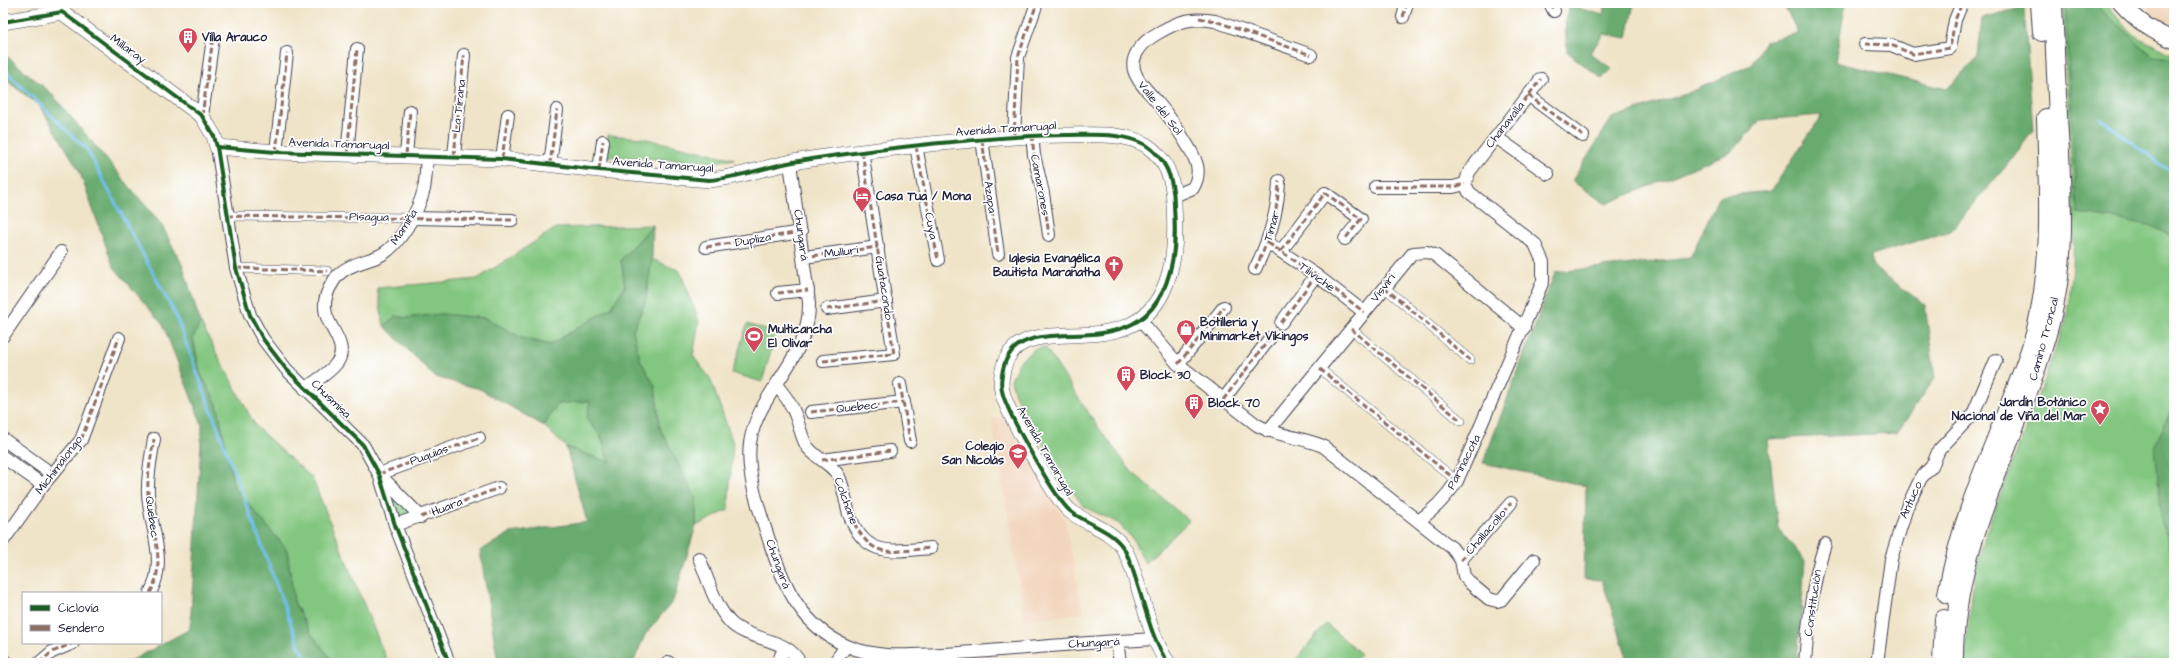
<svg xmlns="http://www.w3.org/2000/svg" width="2177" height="666" font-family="'Architects Daughter',sans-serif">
<rect width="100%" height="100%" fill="#fff"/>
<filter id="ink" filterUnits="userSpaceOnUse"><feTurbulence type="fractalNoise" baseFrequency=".025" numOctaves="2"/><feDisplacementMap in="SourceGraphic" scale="8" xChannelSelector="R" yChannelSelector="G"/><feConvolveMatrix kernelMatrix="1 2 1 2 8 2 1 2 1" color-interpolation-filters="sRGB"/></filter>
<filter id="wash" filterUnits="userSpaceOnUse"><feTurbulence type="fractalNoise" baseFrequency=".012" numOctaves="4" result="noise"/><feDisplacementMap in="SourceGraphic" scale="16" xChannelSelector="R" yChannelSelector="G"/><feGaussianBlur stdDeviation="0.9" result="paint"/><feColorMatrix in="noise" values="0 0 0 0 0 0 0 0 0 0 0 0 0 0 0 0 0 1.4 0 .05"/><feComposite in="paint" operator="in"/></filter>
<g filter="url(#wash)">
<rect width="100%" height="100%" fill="#f0e4c8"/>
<!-- built -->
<g fill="#f2d5bd">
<polygon points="2146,3 2174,3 2174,25 2166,22 2153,13"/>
<polygon points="1004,417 1065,521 1083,613 1025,620 992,419"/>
</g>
<!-- green -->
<g fill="#82c67f" stroke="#52745d">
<polygon points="2062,3 2106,3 2132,34 2169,53 2174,54 2174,663 1964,663 1975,570 1987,530 2066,322 2073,269 2074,220"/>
<polygon points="608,135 642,138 735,159 713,162 606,156"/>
<polygon points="653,225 621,260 625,286 611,308 550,345 522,338 485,318 441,314 406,318 396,316 384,326 377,288 477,279 556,228"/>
<polygon points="652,259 680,271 699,321 693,356 710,378 733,443 728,510 696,526 696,499 660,428 655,386 640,360 633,330 645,303"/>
<polygon points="200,322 256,427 312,478 388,663 334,663 310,632 294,602 287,550 234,487 217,404 200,373 193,338"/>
<polygon points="747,324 776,333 762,382 732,373"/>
<polygon points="1045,347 1095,423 1131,471 1189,521 1145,563 1132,538 1118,523 1084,507 1063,478 1015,395 1011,380 1019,362 1034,349"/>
<polygon points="590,400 587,419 601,436 609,463 566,447 544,426 557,404"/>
<polygon points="384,480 414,515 396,521"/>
<polygon points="1326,624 1361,654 1353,663 1293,663"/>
</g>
<!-- forest -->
<g fill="#69ab6e" stroke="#466654">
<polygon points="1605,3 1634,3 1627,38 1604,34 1590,53 1612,69 1602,79 1567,52 1565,20 1570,6 1603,15"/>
<polygon points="1783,3 1846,3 1835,62 1947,89 1978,56 1982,18 2024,7 2033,131 2007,165 1951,231 1871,255 1873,266 1925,305 1935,378 1897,433 1768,439 1778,528 1805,561 1797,663 1623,663 1626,654 1602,580 1584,579 1586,486 1483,463 1555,272 1690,258 1719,196 1771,191 1822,115 1761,120 1731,152 1606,204 1572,181 1612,118 1688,93 1751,65 1765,41 1798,33"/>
<polygon points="2065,3 2098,3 2100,9 2153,56 2174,58 2174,238 2150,225 2077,213"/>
<polygon points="3,53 51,93 161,224 183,266 200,322 193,338 200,373 217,404 234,487 287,550 294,602 310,632 334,663 127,663 190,629 202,425 163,325 113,266 79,170 39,105 3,78"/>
<polygon points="653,225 652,259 645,303 633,330 640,360 655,386 660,428 696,499 696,526 673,601 645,635 633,663 498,663 480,551 510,533 587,522 566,447 609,462 601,436 587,419 590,401 557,404 544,426 480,389 435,377 384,326 396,316 406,318 441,314 485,318 522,338 550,345 611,308 625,286 621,260"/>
<polygon points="2174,404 2174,559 2162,523 2155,445"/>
</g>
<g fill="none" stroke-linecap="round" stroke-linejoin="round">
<!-- stream -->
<g stroke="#72c0ec" stroke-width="3">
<polyline points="3,69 87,150 176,316 300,648 310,663"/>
<polyline points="2100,118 2174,174"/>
</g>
</g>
</g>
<g filter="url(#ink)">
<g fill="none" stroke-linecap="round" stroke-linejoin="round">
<!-- pedestrian casing -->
<g stroke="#413f50" stroke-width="10">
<g id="pedestrian">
<polyline points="227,216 411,218"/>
<polyline points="236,268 327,271"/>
<polyline points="1384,287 1470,360"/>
<polyline points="1351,329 1461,421"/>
<polyline points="1320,369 1457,481"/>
</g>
</g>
<!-- minor casing -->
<g stroke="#413f50" stroke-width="14">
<g id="minor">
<polyline points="1550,3 1554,11"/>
<polyline points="1403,17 1407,3"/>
<polyline points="1865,44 1891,45 1913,54 1950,48 1955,20 1962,3"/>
<polyline points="1528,95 1583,136"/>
<polyline points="202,116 213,38"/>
<polyline points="1032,135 1034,155 1043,193 1049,235"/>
<polyline points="1014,137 1018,57 1037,3"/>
<polyline points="1496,137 1548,174"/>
<polyline points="982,139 998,254"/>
<polyline points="916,146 938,260"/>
<polyline points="217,147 236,268 250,315 263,339 286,369 363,445 379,474 395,525 449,663"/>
<polyline points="276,152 287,53"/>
<polyline points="347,155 357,49"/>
<polyline points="406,155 410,111"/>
<polyline points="454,156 464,55"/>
<polyline points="502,159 508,115"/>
<path d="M 790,163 L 809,302 C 811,358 757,392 750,443 C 746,476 760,512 770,543 C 784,587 802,626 847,646 C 878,659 909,655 941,654 C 982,652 1023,648 1064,645 C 1094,642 1125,641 1155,639"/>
<polyline points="550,165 557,110"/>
<polyline points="599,170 603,141"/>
<polyline points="1375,187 1453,187 1465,184"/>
<path d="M 1174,196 L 1193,188 C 1202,172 1197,161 1188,146 C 1179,131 1170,117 1158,103 C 1152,95 1142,87 1137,77 C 1126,59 1142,42 1158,33 C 1179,21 1191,17 1215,21 L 1311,55"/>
<polyline points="411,218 512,220"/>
<polyline points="1268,243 1316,275 1364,312"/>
<polyline points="706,247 801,232"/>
<polyline points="1281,251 1325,193 1361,219 1345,239"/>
<polyline points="804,257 878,247"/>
<path d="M 1255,269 C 1269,241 1278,213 1279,181"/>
<polyline points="778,293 808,290"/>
<polyline points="827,309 886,301"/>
<path d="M 1140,320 L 1178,364 L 1257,425 C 1277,436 1301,437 1323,446 L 1452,548 L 1461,560 L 1464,576 L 1471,584 L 1489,599 L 1497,601 L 1501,600 L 1534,560"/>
<polyline points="1281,323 1316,275"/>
<polyline points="3,336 61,252"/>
<polyline points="823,361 894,354 862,151"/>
<polyline points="1178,364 1224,307"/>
<polyline points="900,384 910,441"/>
<path d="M 777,386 C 784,394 791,403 795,414 C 799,424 801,435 806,445 C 815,459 834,464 840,479 C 844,490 846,503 849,514 C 865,559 892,551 931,548"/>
<path d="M 305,389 C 315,381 328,374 336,364 C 350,347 330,330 326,314 C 323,303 327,291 333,282 C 342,265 363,263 379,256 C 399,247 419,210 424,189 C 426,178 426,167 427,156"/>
<polyline points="1223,400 1270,338"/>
<polyline points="811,412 904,402"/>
<polyline points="1268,431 1413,253 1427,252 1435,255 1524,328"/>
<polyline points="3,439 52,474"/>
<polyline points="3,457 43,485"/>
<polyline points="822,460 890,451"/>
<polyline points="421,517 379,474 479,438"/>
<path d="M 1419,520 C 1435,510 1446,497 1457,481 L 1543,281 L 1543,262 L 1535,244 L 1469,192 L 1465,184 L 1469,172 L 1541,79"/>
<polyline points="395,525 499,488"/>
<polyline points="3,541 43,485 81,440 119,338"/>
<path d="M 699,558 C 708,578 715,608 732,624 C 751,641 788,638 800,663"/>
<polyline points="1461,560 1511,503"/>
<path d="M 150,593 C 168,561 150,528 148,494 C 147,475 151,458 154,439"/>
<polyline points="1117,641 1120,663"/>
<polyline points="3,660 8,663"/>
<polyline points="668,662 669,663"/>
<polyline points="39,663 52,652 73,643"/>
<polyline points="778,663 784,648"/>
<polyline points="834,663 846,646"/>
<path d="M 1805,663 C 1808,621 1812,584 1825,544"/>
<polyline points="1877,663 1891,559 1907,507 1921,478 1932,466 1939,450 1973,414 1996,360"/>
</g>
</g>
<!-- tertiary casing -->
<g stroke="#413f50" stroke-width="16">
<path id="tertiary" d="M 3,22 L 62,12 L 202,116 L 214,136 L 217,147 L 276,152 L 502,159 L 599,170 L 709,180 C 738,178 765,167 793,162 C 839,154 884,149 930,144 C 976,140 1021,135 1067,135 C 1093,135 1123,132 1146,145 C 1167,159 1174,181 1174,205 C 1175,223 1176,243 1172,262 C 1148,389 1013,291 1002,375 C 1000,384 1002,394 1006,403 C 1015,425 1054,497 1070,511 C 1087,524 1109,529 1122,546 C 1130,557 1133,571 1137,583 C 1146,610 1152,640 1168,663"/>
</g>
<!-- secondary casing -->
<g stroke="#413f50" stroke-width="18">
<path id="secondary" d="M 2121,3 C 2136,20 2152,32 2174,40"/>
</g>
<!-- primary casing -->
<g stroke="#413f50" stroke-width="20">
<g id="primary">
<polyline points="2040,3 2042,32"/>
<path d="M 1947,594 C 1957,540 1975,489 1996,439 C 2009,404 2025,370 2035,334 C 2053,262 2048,191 2046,118"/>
<polyline points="1942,663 1944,619"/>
<path d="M 1954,663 C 1952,534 2029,425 2055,302 C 2065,253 2062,201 2060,152 C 2057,103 2055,53 2053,3"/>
</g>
</g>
<!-- pedestrian -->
<use href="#pedestrian" stroke="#fff" stroke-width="9"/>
<!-- minor -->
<use href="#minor" stroke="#fff" stroke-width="12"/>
<!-- tertiary -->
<use href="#tertiary" stroke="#fff" stroke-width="15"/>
<!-- secondary -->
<use href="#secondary" stroke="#fff" stroke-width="16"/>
<!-- primary -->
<use href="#primary" stroke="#fff" stroke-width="18"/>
<!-- quiet -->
<g stroke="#8d6e63" stroke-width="3" stroke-dasharray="6 3" stroke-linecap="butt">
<polyline points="1550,3 1554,11"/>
<polyline points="1403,17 1407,3"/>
<polyline points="1199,18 1215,21 1311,55"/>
<polyline points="1865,44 1891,45 1913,54 1950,48 1955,20 1962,3"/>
<polyline points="1528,95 1583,136"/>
<polyline points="202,116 213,38"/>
<polyline points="1032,135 1034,155 1043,193 1049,235"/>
<polyline points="1014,137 1018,57 1037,3"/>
<polyline points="1496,137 1541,79"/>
<polyline points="982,139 998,254"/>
<polyline points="916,146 938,260"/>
<polyline points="276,152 287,53"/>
<polyline points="347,155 357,49"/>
<polyline points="406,155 410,111"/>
<polyline points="454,156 464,55"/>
<polyline points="502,159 508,115"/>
<polyline points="550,165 557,110"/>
<polyline points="599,170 603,141"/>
<polyline points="1375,187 1453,187 1465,184"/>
<polyline points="227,216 512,220"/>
<polyline points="1268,243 1316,275 1364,312"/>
<polyline points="706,247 801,232"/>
<polyline points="1281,251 1325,193 1361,219 1345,239"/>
<polyline points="804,257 878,247"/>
<polyline points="236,268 327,271"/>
<path d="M 1255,269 C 1269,241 1278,213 1279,181"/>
<polyline points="1384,287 1470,360"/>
<polyline points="778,293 808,290"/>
<polyline points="827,309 886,301"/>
<polyline points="1281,323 1316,275"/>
<polyline points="1351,329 1461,421"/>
<polyline points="823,361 894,354 862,151"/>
<polyline points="1178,364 1224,307"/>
<polyline points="1320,369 1457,481"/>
<polyline points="900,384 910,441"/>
<polyline points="1223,400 1270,338"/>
<polyline points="811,412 904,402"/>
<polyline points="822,460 890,451"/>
<polyline points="52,474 81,440 119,338"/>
<polyline points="379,474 479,438"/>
<path d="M 850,515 C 872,561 886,552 931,548"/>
<polyline points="421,517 499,488"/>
<polyline points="1461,560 1511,503"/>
<path d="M 150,593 C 168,561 150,528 148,494 C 147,475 151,458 154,439"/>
<polyline points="39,663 52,652 73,643"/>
</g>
<!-- cycleway casing -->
<g stroke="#fff" stroke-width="6">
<g id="cycleway">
<polyline points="3,22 62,12 202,116 214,136 217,147 236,268 250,315 263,339 286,369 363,445 379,474 395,525 449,663"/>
<path d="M 217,147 L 276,152 L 502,159 L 599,170 L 709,180 C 738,178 765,167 793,162 C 839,154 884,149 930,144 C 976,140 1021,135 1067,135 C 1093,135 1123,132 1146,145 C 1167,159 1174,181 1174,205 C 1175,223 1176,243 1172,262 C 1148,389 1013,291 1002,375 C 1000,384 1002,394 1006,403 C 1015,425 1054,497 1070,511 C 1087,524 1109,529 1122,546 C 1130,557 1133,571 1137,583 C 1146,610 1152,640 1168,663"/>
</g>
</g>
<!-- cycleway -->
<use href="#cycleway" stroke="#1b5e20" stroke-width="4"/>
</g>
</g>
<!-- icons -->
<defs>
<g id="building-pin" transform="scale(1)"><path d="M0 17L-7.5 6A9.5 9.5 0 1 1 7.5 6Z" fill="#d1495b" stroke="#fff"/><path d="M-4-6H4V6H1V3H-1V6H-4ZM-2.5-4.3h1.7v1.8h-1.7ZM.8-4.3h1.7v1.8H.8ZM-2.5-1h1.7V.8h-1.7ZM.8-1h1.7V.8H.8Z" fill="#fff"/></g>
<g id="hotel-pin" transform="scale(1)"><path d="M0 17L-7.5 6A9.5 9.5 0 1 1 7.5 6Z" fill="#d1495b" stroke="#fff"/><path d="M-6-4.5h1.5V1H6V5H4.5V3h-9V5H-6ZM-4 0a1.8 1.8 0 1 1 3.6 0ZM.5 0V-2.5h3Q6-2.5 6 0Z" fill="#fff"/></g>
<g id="church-pin" transform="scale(1)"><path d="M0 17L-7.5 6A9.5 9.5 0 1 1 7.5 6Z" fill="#d1495b" stroke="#fff"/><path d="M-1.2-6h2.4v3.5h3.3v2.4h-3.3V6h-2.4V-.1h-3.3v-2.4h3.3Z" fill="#fff"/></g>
<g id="shop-pin" transform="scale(1)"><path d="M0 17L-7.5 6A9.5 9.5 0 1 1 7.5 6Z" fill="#d1495b" stroke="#fff"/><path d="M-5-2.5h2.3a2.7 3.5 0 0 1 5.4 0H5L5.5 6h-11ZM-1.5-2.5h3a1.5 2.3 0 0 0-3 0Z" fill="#fff"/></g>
<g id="stadium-pin" transform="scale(1)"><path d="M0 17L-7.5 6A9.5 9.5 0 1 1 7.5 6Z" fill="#d1495b" stroke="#fff"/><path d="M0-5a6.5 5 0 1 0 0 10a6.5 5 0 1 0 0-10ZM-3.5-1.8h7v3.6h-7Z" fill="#fff"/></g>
<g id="sight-pin" transform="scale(1)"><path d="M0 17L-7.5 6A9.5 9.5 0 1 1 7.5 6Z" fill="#d1495b" stroke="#fff"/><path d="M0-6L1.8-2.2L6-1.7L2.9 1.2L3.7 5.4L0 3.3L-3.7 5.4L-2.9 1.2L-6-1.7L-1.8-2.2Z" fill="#fff"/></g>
<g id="school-pin" transform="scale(1)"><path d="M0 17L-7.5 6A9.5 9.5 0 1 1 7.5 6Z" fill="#d1495b" stroke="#fff"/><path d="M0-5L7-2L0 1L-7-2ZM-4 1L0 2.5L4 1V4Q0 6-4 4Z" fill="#fff"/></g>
</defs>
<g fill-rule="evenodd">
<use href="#building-pin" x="188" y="37"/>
<use href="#hotel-pin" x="862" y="196"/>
<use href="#church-pin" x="1114" y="265"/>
<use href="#shop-pin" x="1186" y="329"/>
<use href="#stadium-pin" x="754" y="336"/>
<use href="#building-pin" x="1126" y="375"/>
<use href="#building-pin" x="1194" y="403"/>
<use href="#sight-pin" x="2100" y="409"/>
<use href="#school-pin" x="1018" y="453"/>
</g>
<g text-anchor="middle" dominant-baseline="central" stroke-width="3.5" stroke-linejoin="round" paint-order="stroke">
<!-- poi labels -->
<g font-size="12" font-weight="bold" fill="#22223b" stroke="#fff" text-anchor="start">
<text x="202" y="37">Villa Arauco</text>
<text x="876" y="196">Casa Tua / Mona</text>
<text x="1100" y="258" text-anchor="end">Iglesia Evangélica<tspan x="1100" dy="14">Bautista Maranatha</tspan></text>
<text x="1200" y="322">Botilleria y<tspan x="1200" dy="14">Minimarket Vikingos</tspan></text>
<text x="768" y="329">Multicancha<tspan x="768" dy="14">El Olivar</tspan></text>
<text x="1140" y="375">Block 30</text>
<text x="2086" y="402" text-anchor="end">Jardín Botánico<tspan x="2086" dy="14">Nacional de Viña del Mar</tspan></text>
<text x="1208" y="403">Block 70</text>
<text x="1004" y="446" text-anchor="end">Colegio<tspan x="1004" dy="14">San Nicolás</tspan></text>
</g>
<!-- street labels -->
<g font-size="12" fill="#22223b" stroke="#fff">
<text transform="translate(128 49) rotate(36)">Millaray</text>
<text transform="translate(459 106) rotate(-84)">La Tirana</text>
<text transform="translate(1160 108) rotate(52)">Valle del Sol</text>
<text transform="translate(1505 125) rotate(-52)">Chanavalla</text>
<text transform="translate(1006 129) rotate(-4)">Avenida Tamarugal</text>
<text transform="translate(339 144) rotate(2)">Avenida Tamarugal</text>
<text transform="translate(663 165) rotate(4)">Avenida Tamarugal</text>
<text transform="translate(1040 185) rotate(79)">Camarones</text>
<text transform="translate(990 197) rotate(82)">Azapa</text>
<text transform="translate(369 217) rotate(1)">Pisagua</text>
<text transform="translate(931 226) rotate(79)">Cuya</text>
<text transform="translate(1272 226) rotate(-74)">Timar</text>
<text transform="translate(404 227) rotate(-57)">Mamiña</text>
<text transform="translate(801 235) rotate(82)">Chungará</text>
<text transform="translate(753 240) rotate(-10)">Dupliza</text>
<text transform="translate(841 252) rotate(-7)">Mulluri</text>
<text transform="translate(1317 277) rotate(36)">Tiliviche</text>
<text transform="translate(884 288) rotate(81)">Guatacondo</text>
<text transform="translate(1383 288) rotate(-52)">Visviri</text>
<text transform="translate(2044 339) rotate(-75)">Camino Troncal</text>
<text transform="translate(331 399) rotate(44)">Chusmisa</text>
<text transform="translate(857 407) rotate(-6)">Quebec</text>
<text transform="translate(1045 451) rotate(60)">Avenida Tamarugal</text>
<text transform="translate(429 455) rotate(-20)">Puquias</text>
<text transform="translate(1464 462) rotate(-63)">Parinacota</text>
<text transform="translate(59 465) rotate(-53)">Michimalongo</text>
<text transform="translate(1911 500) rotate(-66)">Antuco</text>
<text transform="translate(846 501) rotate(70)">Colchane</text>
<text transform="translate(447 507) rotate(-21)">Huara</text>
<text transform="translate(152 517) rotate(82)">Quebec</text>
<text transform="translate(1486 532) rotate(-49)">Challacollo</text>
<text transform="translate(778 564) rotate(70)">Chungará</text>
<text transform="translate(1813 603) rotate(-82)">Constitución</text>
<text transform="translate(1094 643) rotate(-3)">Chungará</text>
</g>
</g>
<!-- margin -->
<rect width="2177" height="666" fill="none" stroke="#fff" stroke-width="16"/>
<!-- legend -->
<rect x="22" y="592" width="140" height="52" fill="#ffffff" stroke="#a7a7b1"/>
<rect x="30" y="605" width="20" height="6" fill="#1b5e20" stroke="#a7a7b1"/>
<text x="58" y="612" font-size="12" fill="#22223b">Ciclovía</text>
<rect x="30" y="625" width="20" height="6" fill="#8d6e63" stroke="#a7a7b1"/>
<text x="58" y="632" font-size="12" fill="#22223b">Sendero</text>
</svg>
